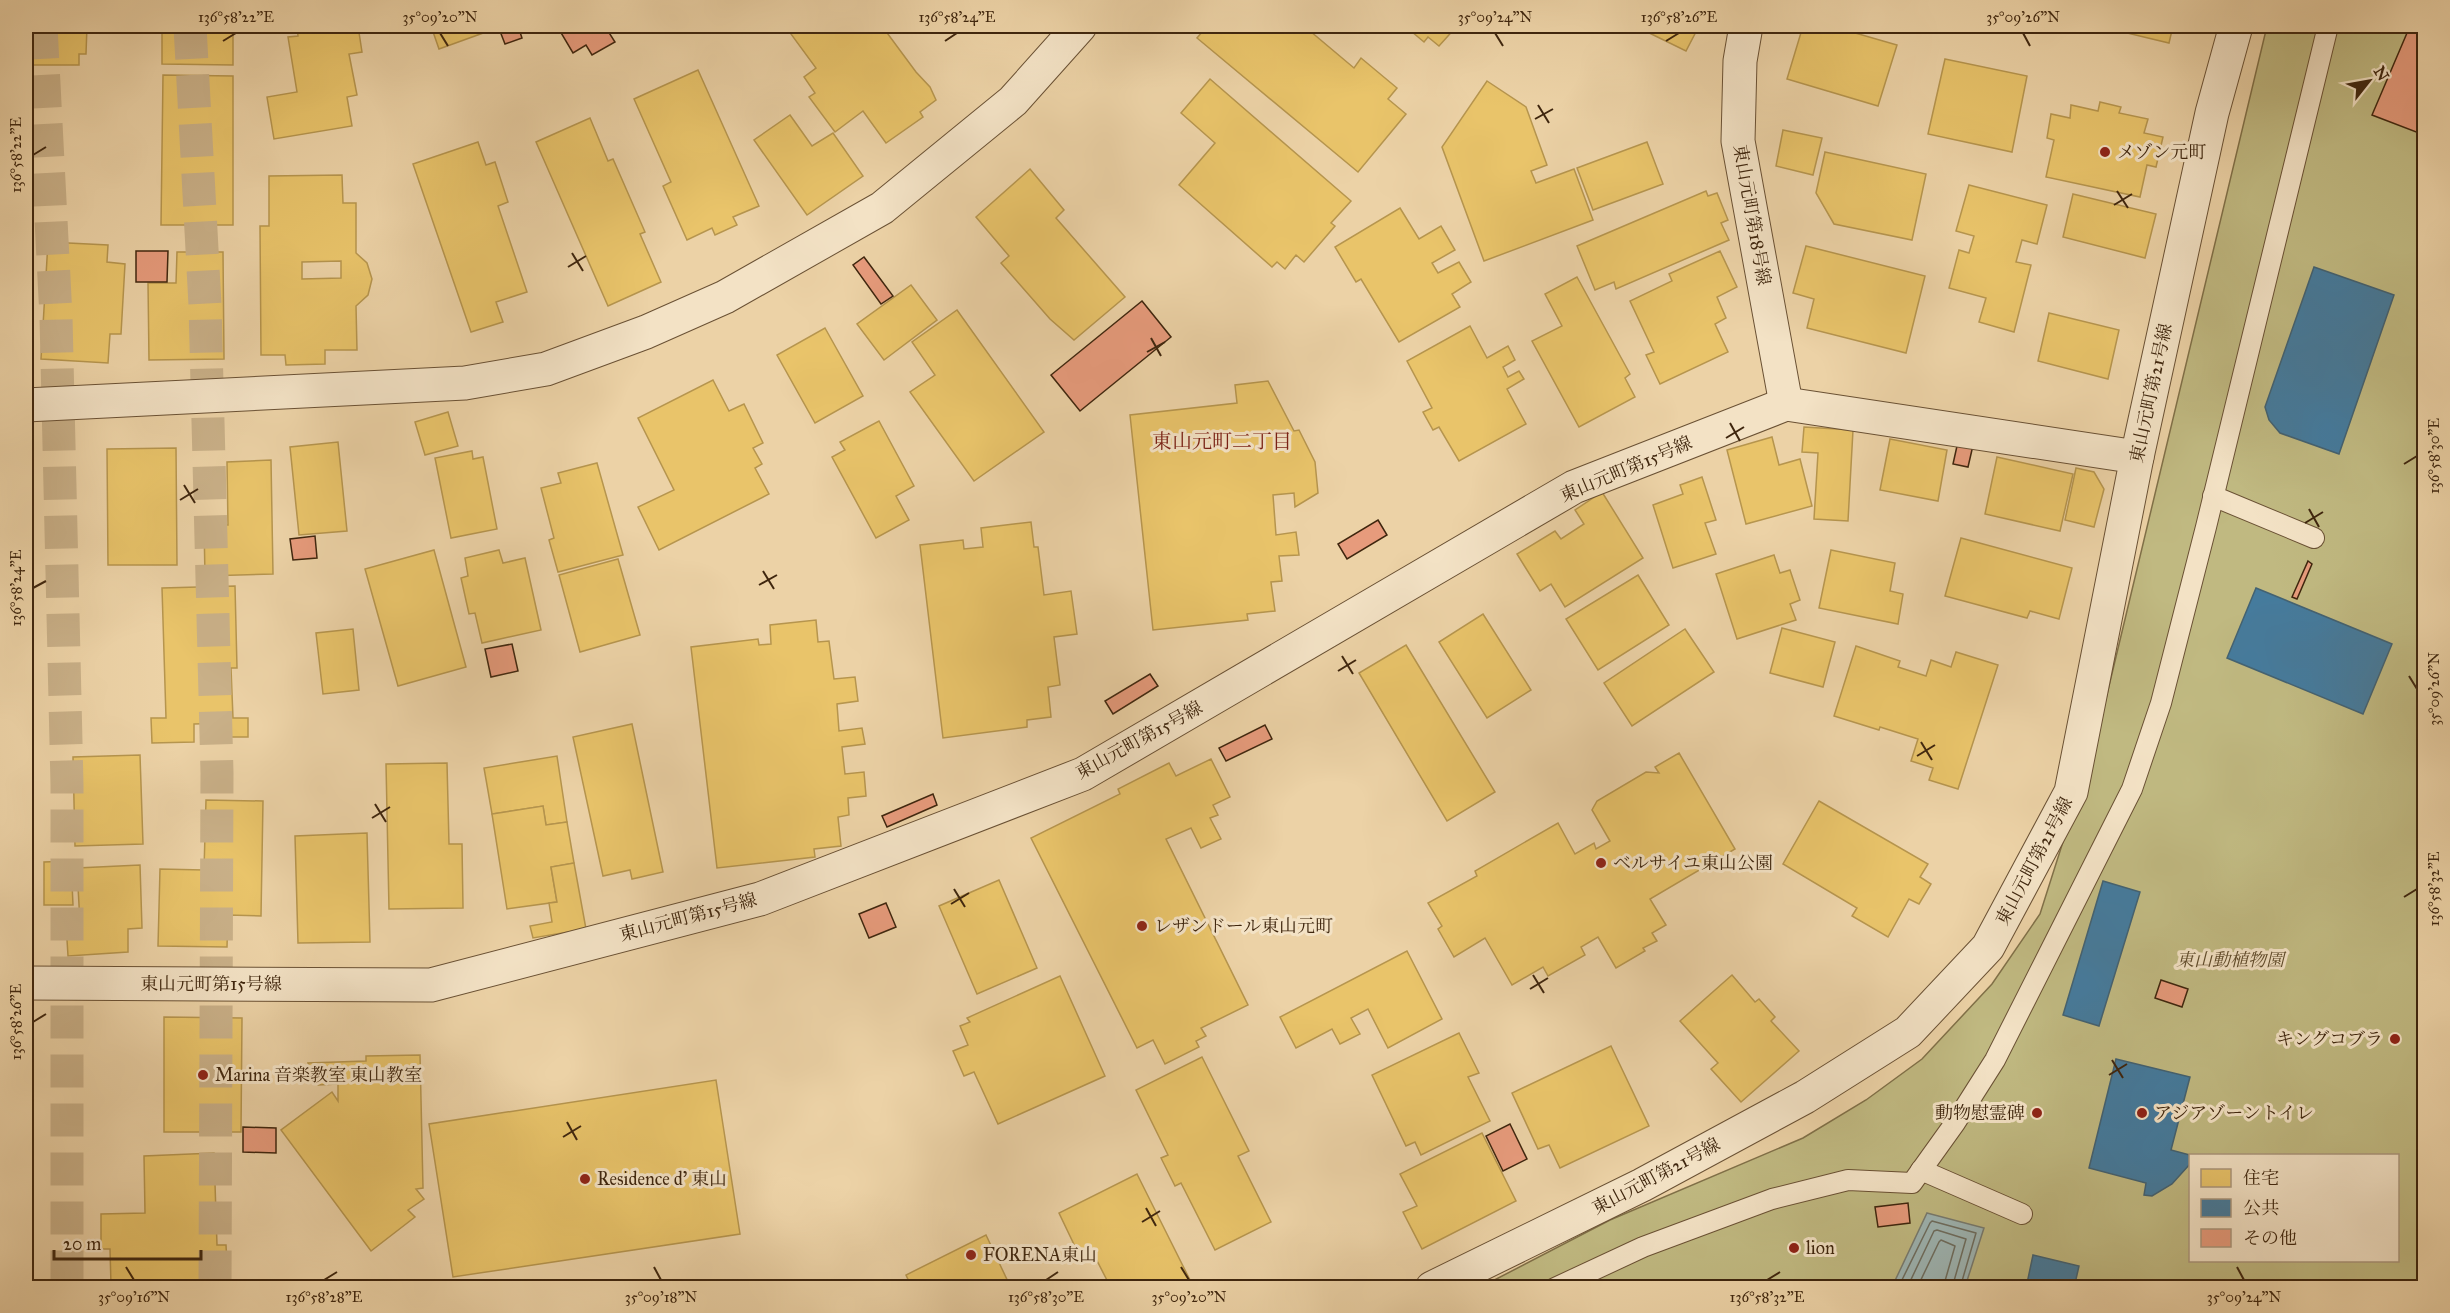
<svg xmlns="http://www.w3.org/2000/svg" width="2450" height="1313" font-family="'IM FELL Great Primer','Noto Serif JP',serif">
<rect width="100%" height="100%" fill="#ecd2a6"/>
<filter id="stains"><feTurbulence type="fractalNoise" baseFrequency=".00333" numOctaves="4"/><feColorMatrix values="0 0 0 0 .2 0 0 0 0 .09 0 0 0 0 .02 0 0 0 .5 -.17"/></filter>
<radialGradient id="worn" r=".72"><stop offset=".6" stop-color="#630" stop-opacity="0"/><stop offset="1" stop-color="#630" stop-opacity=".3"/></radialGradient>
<!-- green -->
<path fill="#c0b981" stroke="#807048" stroke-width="1.5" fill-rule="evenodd" d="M 2267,26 L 2424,26 L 2424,1287 L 1479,1288 L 1610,1220 L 1803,1138 L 1866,1100 L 1922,1059 L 1992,984 L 2040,914 L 2098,732 ZM 2190,1156 L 2398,1156 L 2398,1260 L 2190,1260 Z"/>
<!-- water -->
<polygon fill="#9eb5b3" stroke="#787c71" stroke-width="1.5" points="1927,1213 1984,1228 1965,1287 1892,1287"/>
<!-- homes -->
<g fill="#e9c46a" stroke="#b6954e" stroke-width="1.5" fill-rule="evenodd">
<polygon points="26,26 87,26 86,54 79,54 79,65 26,65"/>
<polygon points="162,26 233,26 233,65 162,64"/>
<polygon points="297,26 358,26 362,52 349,54 357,95 347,97 352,126 274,139 267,97 297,92 288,37 298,36"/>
<polygon points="431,26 496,26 497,28 439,49"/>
<polygon points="793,26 882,26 916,72 930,87 936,100 920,112 923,117 886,143 863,111 835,132 809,97 815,93 804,77 816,68 788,30"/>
<polygon points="1207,26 1304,26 1354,68 1361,58 1397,88 1388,99 1406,114 1358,172 1197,38"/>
<polygon points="1405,26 1457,26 1439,46 1428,37 1424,42"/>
<polygon points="1635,26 1699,26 1686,51"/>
<polygon points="1803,26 1831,26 1897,45 1878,106 1787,79"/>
<polygon points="2128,26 2173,26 2169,43 2127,33"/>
<polygon points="1945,59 2027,76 2012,152 1928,134"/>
<polygon points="698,70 759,206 733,217 737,225 715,235 712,228 687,240 663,186 671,182 634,99"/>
<polygon points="163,75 233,76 233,225 161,225"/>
<polygon points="1210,79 1351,201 1331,223 1335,226 1304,262 1296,255 1285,269 1277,262 1272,267 1179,185 1215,143 1181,113"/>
<polygon points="1487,81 1526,107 1547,165 1531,171 1536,183 1574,169 1593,220 1484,261 1442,147"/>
<polygon points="2100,102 2121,107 2119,113 2148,119 2144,133 2163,137 2156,167 2147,165 2140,197 2046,177 2054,140 2047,138 2051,114 2070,118 2071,105 2098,111"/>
<polygon points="790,115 812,146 833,133 863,176 807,215 754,140"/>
<polygon points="590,118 608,161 613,159 645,232 640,234 661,282 608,306 536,142"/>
<polygon points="1783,130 1822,138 1813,175 1776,166"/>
<polygon points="478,142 486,165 495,162 508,202 498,206 527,292 496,302 503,322 471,332 413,164"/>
<polygon points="1647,142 1663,184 1593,210 1577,168"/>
<polygon points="1825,152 1926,174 1912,240 1834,224 1816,193"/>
<polygon points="1030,169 1064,210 1056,218 1125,297 1074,340 1050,319 1001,263 1009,256 976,217"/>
<path d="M 342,175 L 343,203 L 356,203 L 356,253 L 367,263 L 372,279 L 368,295 L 356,306 L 357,350 L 325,350 L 325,364 L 286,365 L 285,355 L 261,355 L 260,226 L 269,226 L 269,176 ZM 341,261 L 341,278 L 302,279 L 302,262 Z"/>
<polygon points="1969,185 2047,205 2037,244 2022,240 2016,262 2031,265 2014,332 1979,322 1986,298 1949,288 1959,250 1969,253 1974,236 1956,231"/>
<polygon points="1706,191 1708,196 1717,193 1728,220 1721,223 1729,240 1616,289 1614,282 1595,290 1577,246"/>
<polygon points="2073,194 2156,214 2145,258 2063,237"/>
<polygon points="1400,208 1419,239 1441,226 1455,250 1432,263 1438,273 1459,262 1471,282 1452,294 1460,307 1399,342 1361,279 1356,282 1335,247"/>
<polygon points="48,242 108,245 107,262 125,264 121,334 110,334 108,363 41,359"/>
<polygon points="1806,246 1925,276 1906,353 1807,328 1814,299 1793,293"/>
<polygon points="1720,251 1737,287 1717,297 1726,318 1715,324 1728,352 1660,384 1646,355 1654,352 1630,301 1672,281 1669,274"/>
<polygon points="177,252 223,252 224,359 149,360 148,283 176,283"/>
<polygon points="1577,277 1630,374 1625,378 1635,397 1579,427 1532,341 1562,326 1545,294"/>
<polygon points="911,285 937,320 884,360 857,324"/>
<polygon points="957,310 1044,432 974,481 910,392 935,375 912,342"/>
<polygon points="2049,313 2119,330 2108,379 2038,361"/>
<polygon points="1470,326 1487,358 1508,346 1515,360 1503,367 1508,377 1519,371 1524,379 1507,389 1526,424 1459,461 1439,427 1433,430 1423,412 1432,408 1407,361"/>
<polygon points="825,328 863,396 815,423 777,355"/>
<polygon points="713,380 729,411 744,404 763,443 753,448 762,464 755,468 769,494 659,550 638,507 674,490 638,418"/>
<polygon points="1268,381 1294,431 1299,430 1315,462 1318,493 1295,507 1294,493 1273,495 1276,535 1296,532 1299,555 1279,556 1282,581 1271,582 1275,611 1247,614 1248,620 1153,630 1130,415 1237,403 1235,385"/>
<polygon points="448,412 458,446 425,455 415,422"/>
<polygon points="879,421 914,486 896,496 909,520 876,538 832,457 845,450 840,442"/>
<polygon points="1804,427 1853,430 1848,521 1814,519 1818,453 1802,452"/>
<polygon points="1772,437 1779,465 1800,459 1812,506 1746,524 1727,450"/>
<polygon points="1890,439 1947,450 1938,501 1880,490"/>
<polygon points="338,442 347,531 299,535 290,447"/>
<polygon points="176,448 177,565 108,565 107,449"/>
<polygon points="472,451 473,459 483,457 497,529 451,538 435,458"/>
<polygon points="1997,457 2073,474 2060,531 1985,514"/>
<polygon points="271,460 273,574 205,576 204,525 228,525 227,462"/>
<polygon points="597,463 623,555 558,572 549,540 554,538 541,488 561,483 558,473"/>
<polygon points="2076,468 2094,472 2104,489 2094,527 2065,520"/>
<polygon points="1702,477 1716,520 1705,523 1716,554 1673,568 1653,505 1683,494 1680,485"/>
<polygon points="1602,492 1643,558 1565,607 1551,584 1540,591 1517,554 1555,531 1561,539 1584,524 1575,510"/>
<polygon points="1031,522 1034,547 1038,547 1044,595 1071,591 1077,634 1054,637 1060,685 1048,687 1051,717 1027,720 1027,727 943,738 920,545 963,540 964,549 983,547 981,528"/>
<polygon points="1961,538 2072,568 2059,619 2030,611 2027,618 1945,596"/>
<polygon points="434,550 466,667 398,686 365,569"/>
<polygon points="499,550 503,563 525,558 541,630 482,643 475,613 469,614 461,578 468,576 465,558"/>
<polygon points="1831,550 1895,563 1890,591 1903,594 1898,624 1819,608"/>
<polygon points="1774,555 1780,573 1790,570 1800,600 1790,604 1796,620 1737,639 1716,574"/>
<polygon points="618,559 640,635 580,652 559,575"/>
<polygon points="1638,575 1669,625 1598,670 1566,619"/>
<polygon points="235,586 237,668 231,668 233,718 248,718 248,737 227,737 227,723 194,724 194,742 152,743 151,718 166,718 162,588"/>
<polygon points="1483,614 1531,690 1487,718 1439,642"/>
<polygon points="816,620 818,642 829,641 834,679 855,677 858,701 837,704 839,731 862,728 865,744 842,747 845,774 864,772 866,796 848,798 849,815 838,817 841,846 814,849 815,857 717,868 691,647 758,639 759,645 771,644 770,625"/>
<polygon points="1782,628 1835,642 1823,687 1770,673"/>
<polygon points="353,629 359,690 323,694 316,633"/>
<polygon points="1685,629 1714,672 1632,726 1604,683"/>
<polygon points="1406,645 1495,792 1447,821 1359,673"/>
<polygon points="1856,646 1900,661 1898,667 1926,676 1931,660 1951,667 1956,652 1998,665 1958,789 1929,780 1933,768 1911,761 1918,739 1880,727 1879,730 1834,716"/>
<polygon points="632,724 663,872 632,879 630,870 603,876 573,737"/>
<polygon points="1679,753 1735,849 1650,899 1666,925 1652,933 1657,941 1643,948 1645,951 1616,968 1598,937 1581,947 1585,955 1548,976 1543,967 1512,985 1485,938 1454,957 1438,929 1442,926 1428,903 1477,876 1475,871 1558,823 1575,854 1594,843 1596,849 1610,841 1592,810 1597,801 1646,772 1659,773 1655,767"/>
<polygon points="140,755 143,844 75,846 73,757"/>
<polygon points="557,756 567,822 546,825 543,806 492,814 484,768"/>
<polygon points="1211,759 1230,797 1213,805 1218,815 1210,818 1221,839 1201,848 1191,828 1166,839 1248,1005 1201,1028 1206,1036 1196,1041 1199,1047 1165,1064 1153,1040 1137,1048 1031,838 1120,794 1118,789 1169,763 1176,776"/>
<polygon points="447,763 449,844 462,844 463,908 389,909 386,764"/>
<polygon points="206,800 263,801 261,916 228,915 227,947 158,946 160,869 204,870"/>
<polygon points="1819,801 1928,864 1920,877 1931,884 1919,904 1909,899 1888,937 1852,916 1857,908 1783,864"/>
<polygon points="543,806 546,825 567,822 574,863 551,867 557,902 507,909 492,814"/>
<polygon points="367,833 370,942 298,943 295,836"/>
<polygon points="71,861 73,905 44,905 44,862"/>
<polygon points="574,863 586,929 533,938 530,926 552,922 549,903 557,902 551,867"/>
<polygon points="140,865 142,928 128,929 128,952 68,956 66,923 80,923 77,868"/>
<polygon points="999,880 1037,968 977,994 939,906"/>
<polygon points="1407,951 1442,1019 1388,1048 1368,1009 1351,1018 1360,1034 1340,1044 1332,1029 1296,1048 1280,1017"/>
<polygon points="1732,975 1755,1002 1759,999 1775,1017 1771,1021 1799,1051 1741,1102 1711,1069 1718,1063 1680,1021"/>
<polygon points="1060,976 1105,1076 998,1124 974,1072 964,1076 953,1051 968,1045 960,1026 970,1022 967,1018"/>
<polygon points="164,1017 242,1018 241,1132 164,1132"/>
<polygon points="1459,1033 1479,1073 1468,1077 1490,1121 1421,1155 1415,1142 1406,1146 1372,1075"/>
<polygon points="1611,1046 1649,1126 1560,1168 1549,1145 1538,1149 1512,1093"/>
<polygon points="420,1055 423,1188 416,1189 424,1199 408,1210 415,1217 371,1251 281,1130 332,1092 338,1101 338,1084 318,1085 308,1063 366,1061 366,1056"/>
<polygon points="1202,1057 1249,1151 1238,1156 1271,1222 1215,1250 1181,1183 1175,1186 1161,1158 1168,1155 1136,1090"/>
<polygon points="716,1080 740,1234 453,1277 429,1124"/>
<polygon points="1482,1133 1516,1201 1422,1249 1403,1212 1417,1206 1400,1174"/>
<polygon points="214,1153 217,1245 226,1245 228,1282 111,1285 110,1249 101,1249 101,1214 145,1213 144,1156"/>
<polygon points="1137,1174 1194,1288 1111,1288 1092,1251 1080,1257 1059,1213"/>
<polygon points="986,1235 1011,1288 912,1288 906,1275"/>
</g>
<!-- public -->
<g fill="#457b9d" stroke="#436272" stroke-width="1.5">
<polygon points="2314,267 2394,295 2339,454 2280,433 2269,420 2265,407"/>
<polygon points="2256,588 2392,644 2363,714 2227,658"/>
<polygon points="2103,881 2140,892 2099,1026 2063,1015"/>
<polygon points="2116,1059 2190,1077 2171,1150 2190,1155 2190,1164 2172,1184 2152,1196 2144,1195 2146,1183 2089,1168"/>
<polygon points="2033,1255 2079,1266 2074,1288 2026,1288"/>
</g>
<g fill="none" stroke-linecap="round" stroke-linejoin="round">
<!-- shore -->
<g stroke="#6e6e60" stroke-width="1.5">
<polyline points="1898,1288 1930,1223 1932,1221 1976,1233 1960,1288"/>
<polyline points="1907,1288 1934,1231 1937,1230 1966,1239 1952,1288"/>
<polyline points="1917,1288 1939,1242 1941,1240 1955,1246 1943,1288"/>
</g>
</g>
<!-- building -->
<g fill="#e79b7c" stroke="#3f260e" stroke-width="1.5">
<polygon points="498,26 518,26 522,38 505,44"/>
<polygon points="557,26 612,26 606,28 615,42 592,55 586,45 573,53"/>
<polygon points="2410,26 2424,26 2424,135 2372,115"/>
<polygon points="136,251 168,251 167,282 136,282"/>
<polygon points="864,257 893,296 881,304 853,265"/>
<polygon points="1142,301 1171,337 1080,411 1051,375"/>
<polygon points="1959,437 1974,441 1968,467 1953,464"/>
<polygon points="1378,520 1387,535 1347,559 1338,544"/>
<polygon points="315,536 317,558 293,560 290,539"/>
<polygon points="2308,561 2312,564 2297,599 2292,597"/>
<polygon points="512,644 518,671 491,677 485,649"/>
<polygon points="1150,674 1158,686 1113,714 1105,701"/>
<polygon points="1265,725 1272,739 1226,761 1219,748"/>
<polygon points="933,794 937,805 887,827 882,816"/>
<polygon points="886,903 896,927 869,938 859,914"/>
<polygon points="2161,980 2188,989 2182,1007 2155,998"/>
<polygon points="1510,1124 1527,1159 1503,1171 1486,1136"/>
<polygon points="243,1127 276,1128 276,1153 243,1152"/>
<polygon points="1908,1203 1910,1223 1878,1227 1875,1207"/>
</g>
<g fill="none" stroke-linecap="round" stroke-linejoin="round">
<!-- highway-tunnel -->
<g stroke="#c9b088" stroke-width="33" stroke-dasharray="33 16" stroke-linecap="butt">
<polyline points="41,26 56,317 67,785 67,1288"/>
<polyline points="190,26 205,305 217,773 215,1288"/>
</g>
<!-- lane casing -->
<g stroke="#6a5134" stroke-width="22">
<g id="lane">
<polyline points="2213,496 2314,538"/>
<polyline points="1921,1170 2022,1214"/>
<polyline points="1555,1288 1643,1247 1772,1199 1848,1180 1912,1183 1955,1123 1995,1060 2132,789 2161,703 2206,527 2328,26"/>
</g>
</g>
<!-- street casing -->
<g stroke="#6a5134" stroke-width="35">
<g id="street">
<polyline points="1746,26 1740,61 1738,141 1786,404"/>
<polyline points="26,405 465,383 546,369 646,332 725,297 882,208 1013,101 1080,26"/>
<polyline points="26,983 431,985 760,899 1083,774 1574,487 1786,404 2137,457"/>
<polyline points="1432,1288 1642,1185 1805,1097 1908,1032 1988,947 2071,792 2137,457 2212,113 2236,26"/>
</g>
</g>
<!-- lane -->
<use href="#lane" stroke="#f3e2c5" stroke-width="20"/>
<!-- street -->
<use href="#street" stroke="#f3e2c5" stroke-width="33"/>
</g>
<!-- ticks -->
<path fill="none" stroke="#3f260e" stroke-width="2" d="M 440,33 L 448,46M 1495,33 L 1503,46M 2023,33 L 2030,46M 223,41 L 236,33M 945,41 L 957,33M 1666,41 L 1679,33M 1538,105 L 1549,123M 1535,119 L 1553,109M 33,155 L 46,147M 2117,191 L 2128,208M 2114,205 L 2132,194M 572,253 L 583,271M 568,267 L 586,256M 1151,338 L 1161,356M 1147,352 L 1165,342M 1730,423 L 1740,441M 1726,438 L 1744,427M 2404,464 L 2417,456M 184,485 L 195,503M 180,500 L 198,489M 2309,509 L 2319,527M 2305,523 L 2323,512M 763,571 L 774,589M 759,585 L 777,575M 33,588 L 46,581M 1342,656 L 1353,674M 1338,671 L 1356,660M 2409,676 L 2417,689M 1921,742 L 1932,760M 1917,756 L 1935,745M 375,804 L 386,822M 372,818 L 390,807M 954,889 L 965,907M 2404,897 L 2417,889M 951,904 L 969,893M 1533,975 L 1544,993M 1530,989 L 1548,978M 33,1022 L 46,1014M 2112,1060 L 2123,1078M 2109,1075 L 2127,1064M 567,1122 L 577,1140M 563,1137 L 581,1126M 1146,1208 L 1156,1226M 1142,1222 L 1160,1211M 126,1267 L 134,1280M 654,1267 L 661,1280M 1181,1267 L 1189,1280M 2237,1267 L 2244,1280M 324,1280 L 337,1272M 1046,1280 L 1058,1272M 1767,1280 L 1780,1272"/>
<!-- markers -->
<g fill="#8f2418" stroke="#f3e2c5" stroke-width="2">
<circle cx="2105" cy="152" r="6"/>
<circle cx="1601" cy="863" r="6"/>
<circle cx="1142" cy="926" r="6"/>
<circle cx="2395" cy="1039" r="6"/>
<circle cx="203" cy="1075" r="6"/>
<circle cx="2037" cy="1113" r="6"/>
<circle cx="2142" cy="1113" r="6"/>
<circle cx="585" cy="1179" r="6"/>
<circle cx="1794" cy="1248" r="6"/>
<circle cx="971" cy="1255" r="6"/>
</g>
<g text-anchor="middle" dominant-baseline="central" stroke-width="6" stroke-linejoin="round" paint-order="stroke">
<!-- poi labels -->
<g font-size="18" fill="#3f260e" stroke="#f3e2c5" text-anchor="start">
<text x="2117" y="152">メゾン元町</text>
<text x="1613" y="863">ベルサイユ東山公園</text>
<text x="1154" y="926">レザンドール東山元町</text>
<text x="2383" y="1039" text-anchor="end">キングコブラ</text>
<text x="215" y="1075">Marina 音楽教室 東山教室</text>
<text x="2025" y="1113" text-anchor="end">動物慰霊碑</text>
<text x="2154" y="1113">アジアゾーントイレ</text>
<text x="597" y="1179">Residence d’ 東山</text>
<text x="1806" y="1248">lion</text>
<text x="983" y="1255">FORENA東山</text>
</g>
<!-- street labels -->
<g font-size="18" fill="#3f260e" stroke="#f3e2c5">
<text transform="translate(1752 215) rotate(80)">東山元町第18号線</text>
<text transform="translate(2151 393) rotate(-78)">東山元町第21号線</text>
<text transform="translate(1626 469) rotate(-23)">東山元町第15号線</text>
<text transform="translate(1139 740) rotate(-29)">東山元町第15号線</text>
<text transform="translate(2034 861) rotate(-62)">東山元町第21号線</text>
<text transform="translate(688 917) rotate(-15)">東山元町第15号線</text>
<text x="211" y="984">東山元町第15号線</text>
<text transform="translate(1656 1176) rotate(-28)">東山元町第21号線</text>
</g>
<!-- park labels -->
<g font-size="18" font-style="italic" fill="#5f4b2b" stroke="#f3e2c5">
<text x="2230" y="960">東山動植物園</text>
</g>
<!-- neighbourhood labels -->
<g font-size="20" fill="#7a1f14" stroke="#f3e2c5">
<text x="1222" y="441">東山元町二丁目</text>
</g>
</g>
<!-- margin -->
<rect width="2450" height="1313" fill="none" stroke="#ecd2a6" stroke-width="66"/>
<!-- legend -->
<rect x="2189" y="1154" width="210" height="108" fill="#f3e2c5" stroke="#ab977c" stroke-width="1.5"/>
<rect x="2201" y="1169" width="30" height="18" fill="#e9c46a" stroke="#ab977c" stroke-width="1.5"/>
<text x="2243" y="1184" font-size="18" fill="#3f260e">住宅</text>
<rect x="2201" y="1199" width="30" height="18" fill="#457b9d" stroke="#ab977c" stroke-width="1.5"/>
<text x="2243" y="1214" font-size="18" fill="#3f260e">公共</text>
<rect x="2201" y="1229" width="30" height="18" fill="#e79b7c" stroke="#ab977c" stroke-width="1.5"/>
<text x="2243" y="1244" font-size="18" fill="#3f260e">その他</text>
<!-- north arrow -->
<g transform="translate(2369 81) rotate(59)" stroke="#f3e2c5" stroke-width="4.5" paint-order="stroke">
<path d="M0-4.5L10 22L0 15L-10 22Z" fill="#3f260e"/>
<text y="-9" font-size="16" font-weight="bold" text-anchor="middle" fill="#3f260e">N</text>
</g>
<!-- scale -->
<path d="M54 1250v9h147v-9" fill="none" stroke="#3f260e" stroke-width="3"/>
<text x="63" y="1250" font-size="18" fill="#3f260e" stroke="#f3e2c5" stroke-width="4.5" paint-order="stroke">20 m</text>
<rect x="33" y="33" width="2384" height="1247" fill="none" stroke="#3f260e" stroke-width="2"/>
<g font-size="15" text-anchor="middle" fill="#3f260e">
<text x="236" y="22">136°58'22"E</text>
<text x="440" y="22">35°09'20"N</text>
<text x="957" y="22">136°58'24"E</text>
<text x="1495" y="22">35°09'24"N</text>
<text x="1679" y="22">136°58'26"E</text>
<text x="2023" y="22">35°09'26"N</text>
<text transform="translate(16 155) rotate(-90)" y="5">136°58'22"E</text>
<text transform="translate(2434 456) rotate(-90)" y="5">136°58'30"E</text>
<text transform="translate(16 588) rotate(-90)" y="5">136°58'24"E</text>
<text transform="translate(2434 689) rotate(-90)" y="5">35°09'26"N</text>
<text transform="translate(2434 889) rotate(-90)" y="5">136°58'32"E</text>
<text transform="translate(16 1022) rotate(-90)" y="5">136°58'26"E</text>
<text x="134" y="1302">35°09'16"N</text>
<text x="324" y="1302">136°58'28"E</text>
<text x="661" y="1302">35°09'18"N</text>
<text x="1046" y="1302">136°58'30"E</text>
<text x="1189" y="1302">35°09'20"N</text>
<text x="1767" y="1302">136°58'32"E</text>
<text x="2244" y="1302">35°09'24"N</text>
</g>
<rect width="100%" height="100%" filter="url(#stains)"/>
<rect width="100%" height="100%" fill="url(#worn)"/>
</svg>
